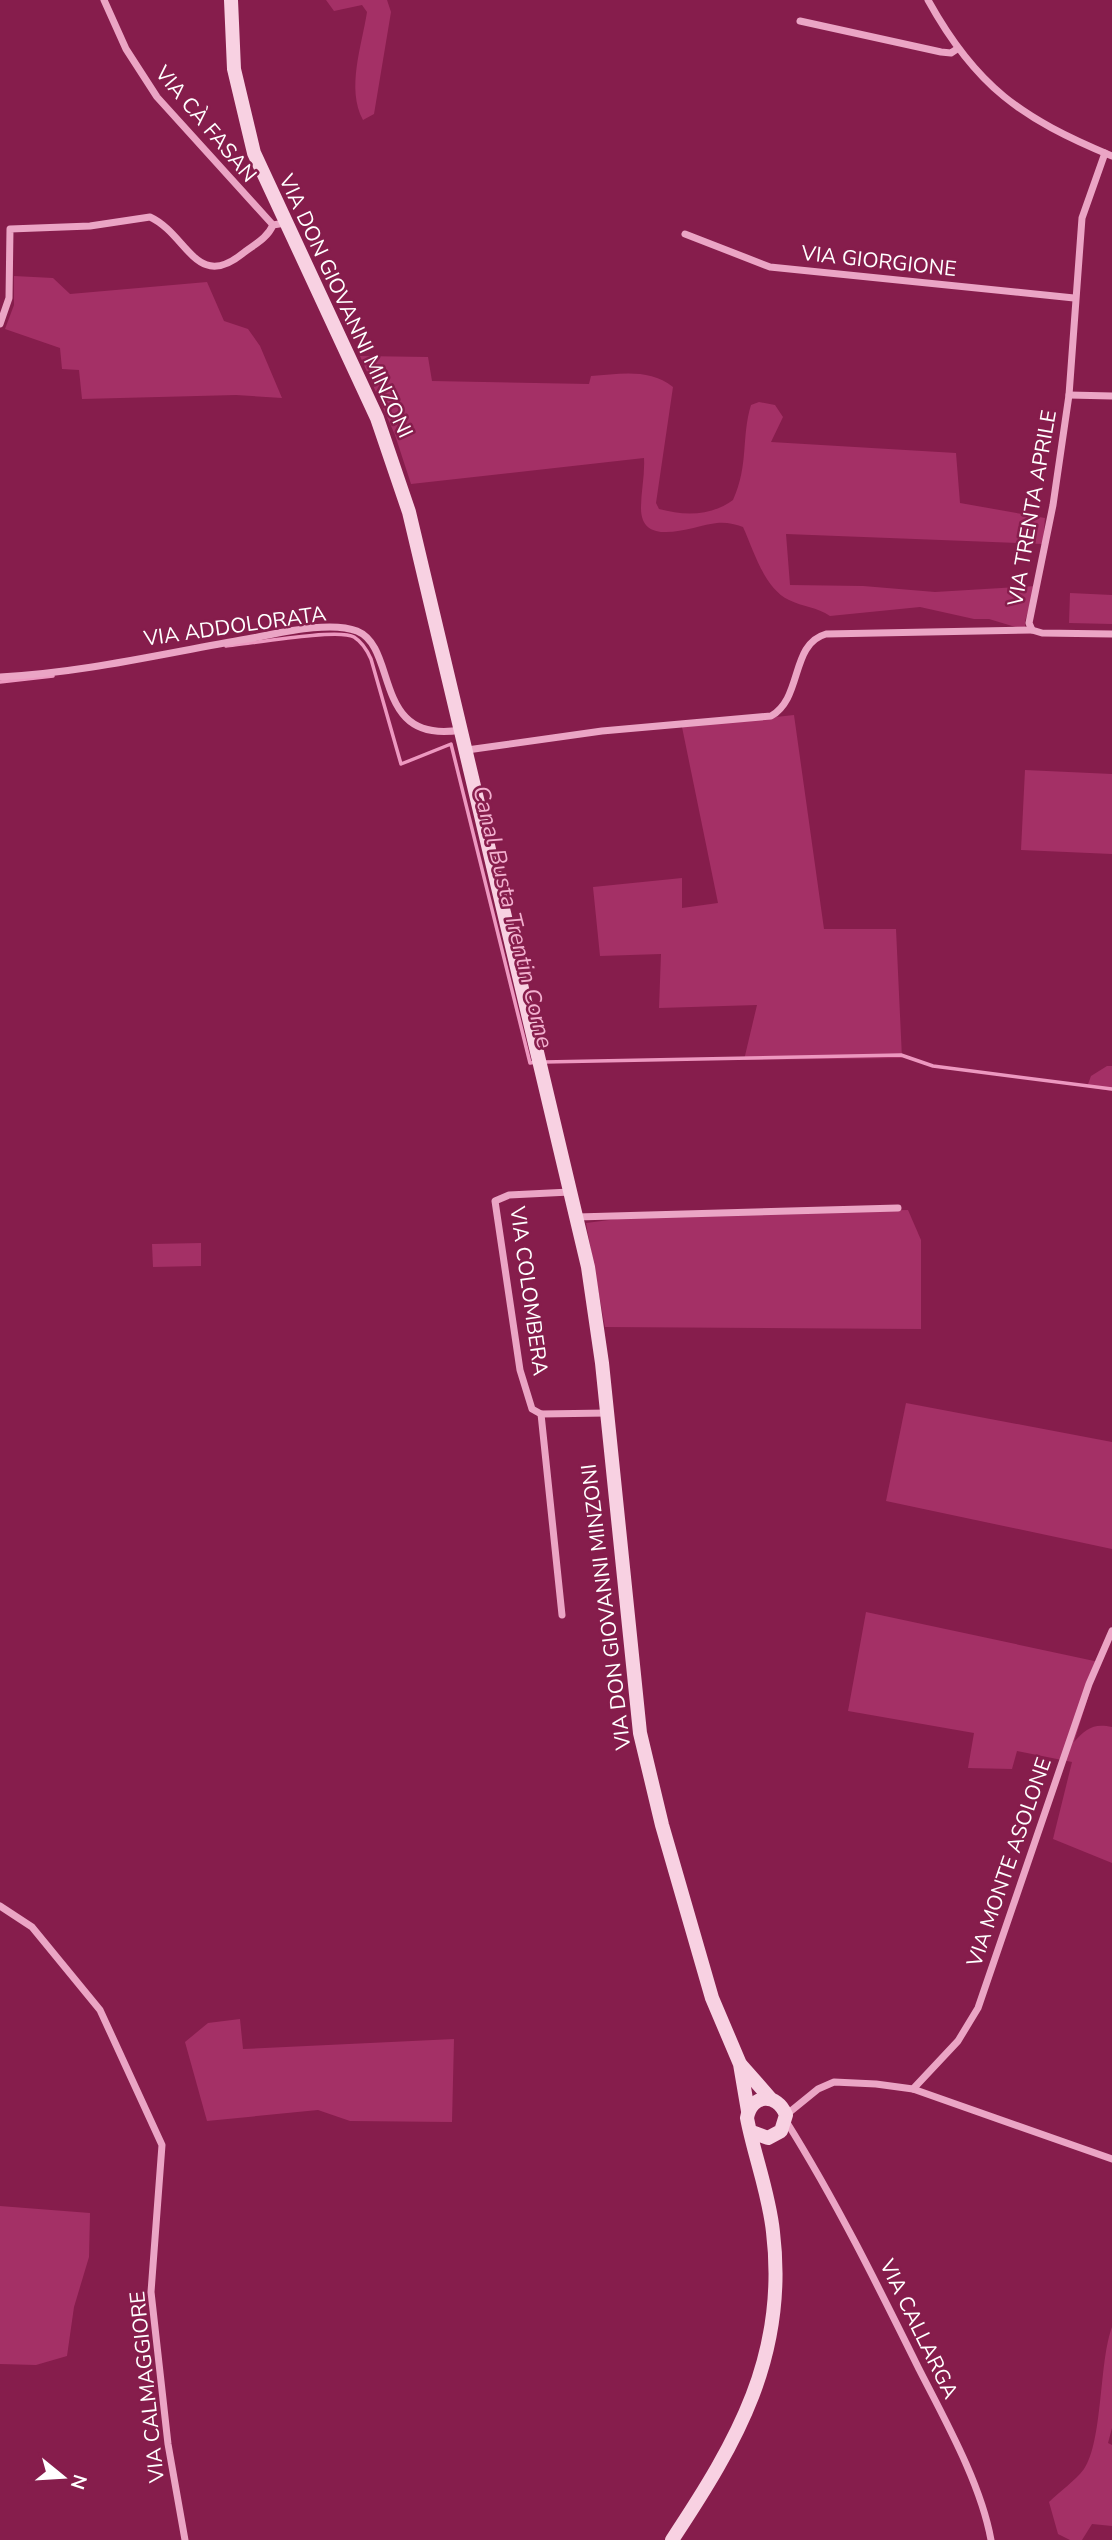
<svg xmlns="http://www.w3.org/2000/svg" width="1112" height="2540" font-family="'Nunito Sans',sans-serif">
<rect width="100%" height="100%" fill="#861d4c"/>
<!-- green -->
<g fill="#a43066">
<path d="M 326,0 L 387,0 L 391,12 L 374,114 L 363,120 C 346,89 362,45 367,12 L 362,5 L 334,11 Z"/>
<polygon points="14,276 53,278 70,294 207,282 224,321 248,329 260,346 282,398 236,395 82,399 79,370 62,369 60,348 5,329 14,305"/>
<path d="M 360,356 L 428,357 L 432,381 L 589,384 L 591,376 C 620,374 649,368 673,387 L 656,503 L 659,509 C 685,516 711,516 733,500 C 749,465 741,438 751,405 L 759,402 L 775,405 L 783,417 L 771,442 L 956,453 L 960,503 L 1045,518 L 1043,544 L 786,534 L 790,585 L 863,586 L 935,592 L 1036,586 L 1025,621 L 1025,630 L 989,619 L 974,619 L 920,607 L 830,616 C 817,607 803,607 789,600 C 764,588 754,551 743,527 C 735,524 726,522 717,523 C 695,525 640,550 641,507 C 641,491 645,475 644,458 L 411,484 L 395,435 Z"/>
<polygon points="1070,593 1112,595 1112,624 1069,623"/>
<polygon points="794,715 824,929 896,929 902,1058 744,1060 757,1005 659,1008 661,954 600,956 593,887 682,878 682,908 718,903 682,727"/>
<polygon points="1025,770 1112,774 1112,854 1021,850"/>
<polygon points="1107,1066 1112,1066 1112,1091 1087,1087 1091,1076"/>
<polygon points="908,1210 921,1240 921,1329 605,1327 586,1223 648,1215"/>
<polygon points="201,1243 201,1266 153,1267 152,1244"/>
<polygon points="906,1403 1112,1442 1112,1549 886,1501"/>
<path d="M 866,1612 L 1099,1662 L 1074,1742 C 1086,1729 1093,1723 1112,1727 L 1112,1863 L 1053,1839 L 1072,1762 L 1017,1751 L 1012,1769 L 968,1768 L 974,1733 L 848,1711 Z"/>
<polygon points="240,2019 243,2049 454,2039 452,2122 350,2121 318,2110 207,2121 185,2042 208,2023"/>
<polygon points="0,2206 90,2213 89,2257 74,2307 67,2356 36,2365 0,2364"/>
<path d="M 1112,2327 L 1112,2428 L 1108,2443 L 1112,2445 L 1112,2526 L 1092,2524 L 1082,2540 L 1070,2540 L 1058,2534 L 1049,2502 C 1060,2491 1075,2481 1084,2469 C 1103,2441 1099,2361 1112,2327 Z"/>
</g>
<g fill="none" stroke-linecap="round" stroke-linejoin="round">
<!-- stream -->
<g stroke="#ed98c0" stroke-width="3.5">
<path d="M 226,646 C 249,644 338,628 354,637 C 362,642 367,650 371,659 L 401,764 L 451,744 L 530,1063 L 536,1062"/>
<polyline points="0,682 53,676"/>
<polyline points="544,1062 901,1055 933,1066 1112,1089"/>
</g>
<!-- street -->
<g stroke="#eba5c5" stroke-width="7">
<polyline points="104,0 126,49 157,97 273,225"/>
<path d="M 928,0 C 976,87 1021,118 1112,156"/>
<polyline points="800,21 941,52 951,53 957,49"/>
<polyline points="1105,153 1082,218 1069,395 1053,505 1029,623 1032,630 1042,633 1112,634"/>
<polyline points="685,234 770,267 1074,298"/>
<path d="M 0,324 L 9,298 L 10,229 L 90,226 L 150,217 C 187,234 196,291 242,254 C 253,245 267,239 273,225 L 285,223"/>
<polyline points="1069,395 1112,396"/>
<path d="M 0,677 C 83,673 165,653 247,639 C 276,634 329,620 357,631 C 399,648 371,745 461,730"/>
<path d="M 467,750 L 602,731 L 771,716 C 803,698 790,644 826,634 L 1032,630"/>
<polyline points="570,1192 509,1195 495,1201 520,1370 532,1409 541,1414 607,1413"/>
<polyline points="577,1217 898,1208"/>
<polyline points="541,1414 562,1615"/>
<polyline points="0,1906 32,1927 100,2010 162,2145 151,2292 168,2444 185,2540"/>
<polyline points="913,2089 958,2041 978,2008 1089,1684 1112,1631"/>
<polyline points="786,2115 818,2089 834,2082 876,2084 913,2089 1112,2159"/>
<path d="M 786,2121 C 836,2201 877,2284 919,2369 C 945,2420 981,2484 991,2540"/>
</g>
<!-- secondary -->
<g stroke="#f8d1e2" stroke-width="14">
<polyline points="231,0 234,69 254,153 377,418 409,512 588,1267 602,1363 640,1733 662,1825 712,1998 740,2064 748,2111"/>
<polyline points="741,2065 770,2098"/>
<path d="M 672,2540 C 737,2442 788,2355 773,2232 C 769,2193 754,2155 747,2118 C 751,2094 777,2092 786,2115 L 781,2131 L 768,2138 L 752,2132"/>
</g>
</g>
<g text-anchor="middle" dominant-baseline="central" stroke-width="5" stroke-linejoin="round" paint-order="stroke">
<!-- street labels -->
<g font-size="21" fill="#fff" stroke="#861d4c">
<text transform="translate(206 124) rotate(50)">VIA CÀ FASAN</text>
<text transform="translate(879 261) rotate(6)">VIA GIORGIONE</text>
<text transform="translate(346 306) rotate(65)">VIA DON GIOVANNI MINZONI</text>
<text transform="translate(1032 508) rotate(-80)">VIA TRENTA APRILE</text>
<text transform="translate(235 626) rotate(-8)">VIA ADDOLORATA</text>
<text transform="translate(529 1291) rotate(82)">VIA COLOMBERA</text>
<text transform="translate(606 1607) rotate(-97)">VIA DON GIOVANNI MINZONI</text>
<text transform="translate(1009 1862) rotate(-71)">VIA MONTE ASOLONE</text>
<text transform="translate(919 2329) rotate(64)">VIA CALLARGA</text>
<text transform="translate(147 2387) rotate(-96)">VIA CALMAGGIORE</text>
</g>
<!-- water labels -->
<g font-size="23" font-style="italic" fill="#f2b0cf" stroke="#861d4c">
<text transform="translate(513 917) rotate(76)">Canal Busta Trentin Corne</text>
</g>
</g>
<!-- north arrow -->
<g transform="translate(63 2477) rotate(108)" stroke="#861d4c" stroke-width="5" paint-order="stroke">
<path d="M0-5L12 26L0 18L-12 26Z" fill="#ffffff"/>
<text y="-10" font-size="19" font-weight="bold" text-anchor="middle" fill="#ffffff">N</text>
</g>
</svg>
